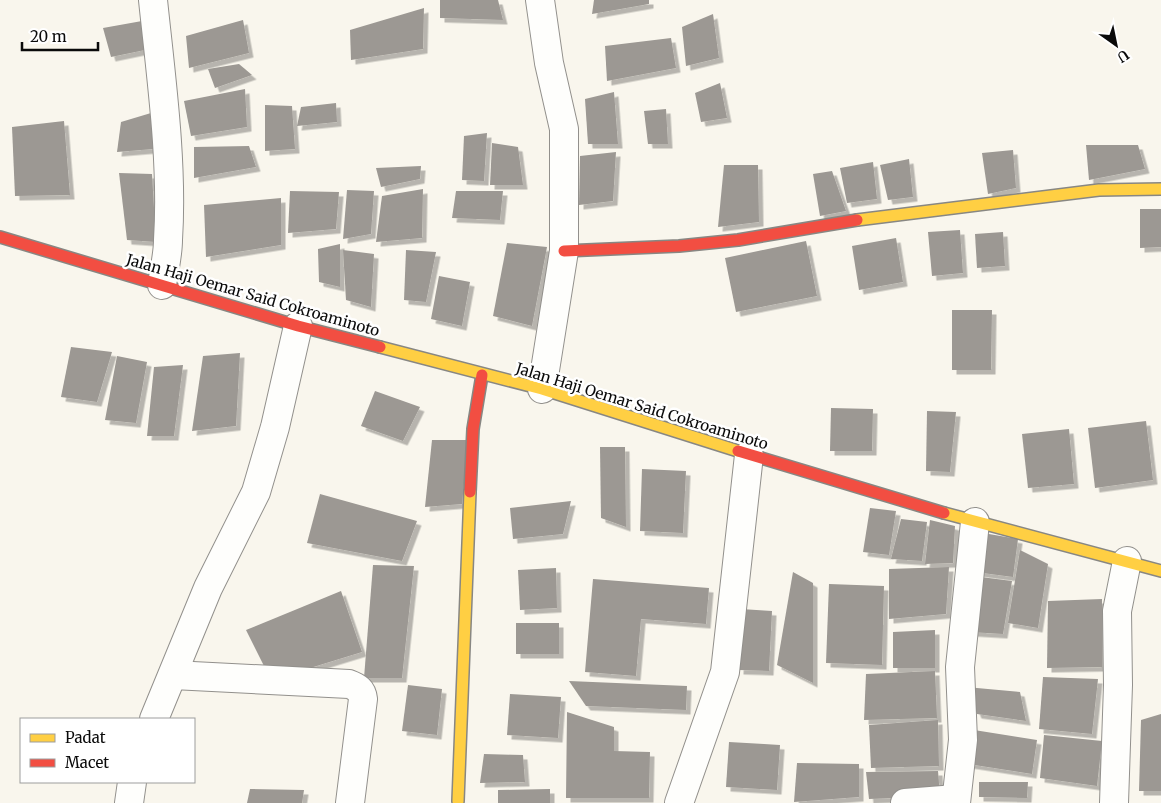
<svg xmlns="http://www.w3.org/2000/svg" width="1161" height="803" font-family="Merriweather,serif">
<defs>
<filter id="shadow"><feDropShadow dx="4.5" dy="4.5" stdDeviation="0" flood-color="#0004"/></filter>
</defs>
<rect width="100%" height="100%" fill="#f9f6ed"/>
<!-- building -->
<g fill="#9c9893" filter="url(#shadow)">
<polygon points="440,0 498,0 503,20 440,18"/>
<polygon points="594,0 649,0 649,4 592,14"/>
<polygon points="424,8 423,49 351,60 350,30"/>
<polygon points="713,14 719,58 686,66 682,27"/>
<polygon points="243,20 249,53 189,68 186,36"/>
<polygon points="142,21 145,50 111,57 103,28"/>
<polygon points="671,38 676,68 607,81 605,46"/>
<polygon points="239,64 252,75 215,88 208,69"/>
<polygon points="720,83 727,118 701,122 695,93"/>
<polygon points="245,89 247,127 191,136 184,101"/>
<polygon points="614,92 618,144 588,144 585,99"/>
<polygon points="336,103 337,122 297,126 301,107"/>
<polygon points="265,105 292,106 295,149 265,151"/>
<polygon points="666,109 668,144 648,144 644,111"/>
<polygon points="151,113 153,149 117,152 121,122"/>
<polygon points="64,121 70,195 15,196 12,127"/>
<polygon points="487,133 484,181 462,180 464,136"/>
<polygon points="492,143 518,147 523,185 490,185"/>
<polygon points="1086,145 1138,145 1145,169 1089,180"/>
<polygon points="249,146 256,167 194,178 194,147"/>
<polygon points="1013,150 1016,188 988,194 982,153"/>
<polygon points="616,152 613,201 579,205 580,156"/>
<polygon points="909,159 913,197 888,200 880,165"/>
<polygon points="873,162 877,199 847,203 840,168"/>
<polygon points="724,165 758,165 759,222 718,227"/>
<polygon points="421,166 420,179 381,187 376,168"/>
<polygon points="832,171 846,211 820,216 813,174"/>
<polygon points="119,173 152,174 156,242 127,240"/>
<polygon points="423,189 422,238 376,242 382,196"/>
<polygon points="347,190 374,191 371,234 343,239"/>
<polygon points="290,191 339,192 336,229 288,233"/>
<polygon points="456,191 503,191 500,220 452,218"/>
<polygon points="281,198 281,245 206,257 204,205"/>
<polygon points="1140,209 1161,209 1161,247 1140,248"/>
<polygon points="960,230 963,273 932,276 928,232"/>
<polygon points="1003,232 1005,266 977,268 975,234"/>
<polygon points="896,238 903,282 859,290 852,246"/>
<polygon points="806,241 817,296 736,312 725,258"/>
<polygon points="507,243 547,247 532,326 493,316"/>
<polygon points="340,244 340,287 319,282 318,249"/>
<polygon points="343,250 374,254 371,307 346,300"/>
<polygon points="406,250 436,252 426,302 404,300"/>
<polygon points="439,276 470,282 462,326 431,319"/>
<polygon points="952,310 992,310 991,370 952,370"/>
<polygon points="71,347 112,352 97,402 61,397"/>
<polygon points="240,353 236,426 192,431 203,356"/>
<polygon points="117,356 147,362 136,423 105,420"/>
<polygon points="183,365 174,436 147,436 154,367"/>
<polygon points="375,391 420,407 403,441 361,426"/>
<polygon points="831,408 873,409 872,451 830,451"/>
<polygon points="927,411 956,412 950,472 926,471"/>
<polygon points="1146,421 1153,480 1095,488 1088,428"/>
<polygon points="1069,429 1074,484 1028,488 1022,434"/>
<polygon points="432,440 468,440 462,504 425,507"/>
<polygon points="600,447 625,447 626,527 601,518"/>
<polygon points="642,469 686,471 683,533 640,531"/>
<polygon points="320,494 417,521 402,561 307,543"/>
<polygon points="571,501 563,534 513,539 510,508"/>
<polygon points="870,508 896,511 889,555 863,552"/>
<polygon points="901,519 927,522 922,561 891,559"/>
<polygon points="930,520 955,526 953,563 925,564"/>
<polygon points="983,533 1018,539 1013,577 975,572"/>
<polygon points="1020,550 1048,564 1038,628 1008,623"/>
<polygon points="373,565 414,566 402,678 364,678"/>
<polygon points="949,567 946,614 889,619 889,569"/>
<polygon points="556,568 557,608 520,610 518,570"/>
<polygon points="793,572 813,583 813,683 777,665"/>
<polygon points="973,576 1012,581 1003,634 970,632"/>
<polygon points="593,579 709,588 706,624 641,619 636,676 585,672"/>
<polygon points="829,584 884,586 882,665 826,663"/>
<polygon points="341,591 362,652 271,680 246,630"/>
<polygon points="1102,599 1102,667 1047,668 1048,601"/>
<polygon points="741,609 772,611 769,671 739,670"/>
<rect x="516" y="623" width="43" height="31"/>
<polygon points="935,630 935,668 893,668 893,632"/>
<polygon points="935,671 937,718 864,720 866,674"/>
<polygon points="1043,677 1098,679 1092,734 1039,729"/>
<polygon points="569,681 687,686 686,710 586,706"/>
<polygon points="408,685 442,689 437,735 402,731"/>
<polygon points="966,687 1020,692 1026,721 977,714"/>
<polygon points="510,694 561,697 558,738 507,735"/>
<polygon points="567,712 614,727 614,751 650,752 649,798 566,798"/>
<polygon points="1161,714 1161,791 1139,791 1141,720"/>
<polygon points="938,720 939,766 871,768 869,725"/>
<polygon points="974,730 1037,740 1032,774 968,764"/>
<polygon points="1044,735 1102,741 1097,786 1040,778"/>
<polygon points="729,742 780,745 777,790 726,787"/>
<polygon points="484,754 523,755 525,782 480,783"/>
<polygon points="797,763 859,764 859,797 794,802"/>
<polygon points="938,771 940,796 869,799 866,772"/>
<polygon points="979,782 1028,782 1027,798 979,797"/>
<polygon points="250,789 304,790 302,803 247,803"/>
<polygon points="550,789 550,803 498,803 498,790"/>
</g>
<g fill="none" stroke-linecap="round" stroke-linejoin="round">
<!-- street casing -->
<g stroke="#92908c" stroke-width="30">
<g id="street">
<path d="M 153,0 C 161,77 173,163 168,240 C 168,255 164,270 162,285"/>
<polyline points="540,0 549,63 564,129 564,251 542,389"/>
<path d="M 173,675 L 349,684 C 357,687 362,690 363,699 L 350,803"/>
<polyline points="154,719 208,588 256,492 275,427 298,326"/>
<polyline points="129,803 132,782"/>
<polyline points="679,803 725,672 749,455"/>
<polyline points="905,803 956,799"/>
<polyline points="956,803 963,740 960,667 975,522"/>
<polyline points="1114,803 1118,685 1117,611 1127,561"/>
</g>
</g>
<!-- slow casing -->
<g stroke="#888783" stroke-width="14">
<g id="slow">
<polyline points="857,220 1099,190 1161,189"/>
<polyline points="380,347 542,389 738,451"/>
<polyline points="944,513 1161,571"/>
<polyline points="458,801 470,492"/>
</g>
</g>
<!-- jam casing -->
<g stroke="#888783" stroke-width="14">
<g id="jam">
<polyline points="0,237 298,326 380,347"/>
<polyline points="564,251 679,246 738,240 857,220"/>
<polyline points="738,451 944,513"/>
<polyline points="470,492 473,429 482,375"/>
</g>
</g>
<!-- street -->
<use href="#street" stroke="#fefefc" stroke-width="28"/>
<!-- slow -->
<use href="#slow" stroke="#ffcf43" stroke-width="11"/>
<!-- jam -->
<use href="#jam" stroke="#f24e42" stroke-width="11"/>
</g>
<g text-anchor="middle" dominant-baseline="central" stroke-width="5" stroke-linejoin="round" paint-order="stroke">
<!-- street labels -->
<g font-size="15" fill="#0a0a0a" stroke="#fff">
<text transform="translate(253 295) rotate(16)">Jalan Haji Oemar Said Cokroaminoto</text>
<text transform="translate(642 406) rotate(17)">Jalan Haji Oemar Said Cokroaminoto</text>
</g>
</g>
<!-- legend -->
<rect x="20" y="718" width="175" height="65" fill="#ffffff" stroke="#9d9d9d"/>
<rect x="30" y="734" width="25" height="8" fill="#ffcf43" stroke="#9d9d9d"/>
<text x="65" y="743" font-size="15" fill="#0a0a0a">Padat</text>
<rect x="30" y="759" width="25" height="8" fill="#f24e42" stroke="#9d9d9d"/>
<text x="65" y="768" font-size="15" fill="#0a0a0a">Macet</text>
<!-- north arrow -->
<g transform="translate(1116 45) rotate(147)" stroke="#ffffff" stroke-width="4" paint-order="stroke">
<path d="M0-4L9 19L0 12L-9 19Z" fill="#0a0a0a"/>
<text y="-8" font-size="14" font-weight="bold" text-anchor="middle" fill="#0a0a0a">U</text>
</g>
<!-- scale -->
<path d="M22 42v8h76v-8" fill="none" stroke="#0a0a0a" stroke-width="2.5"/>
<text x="30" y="42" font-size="15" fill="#0a0a0a" stroke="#ffffff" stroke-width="4" paint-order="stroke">20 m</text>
</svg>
